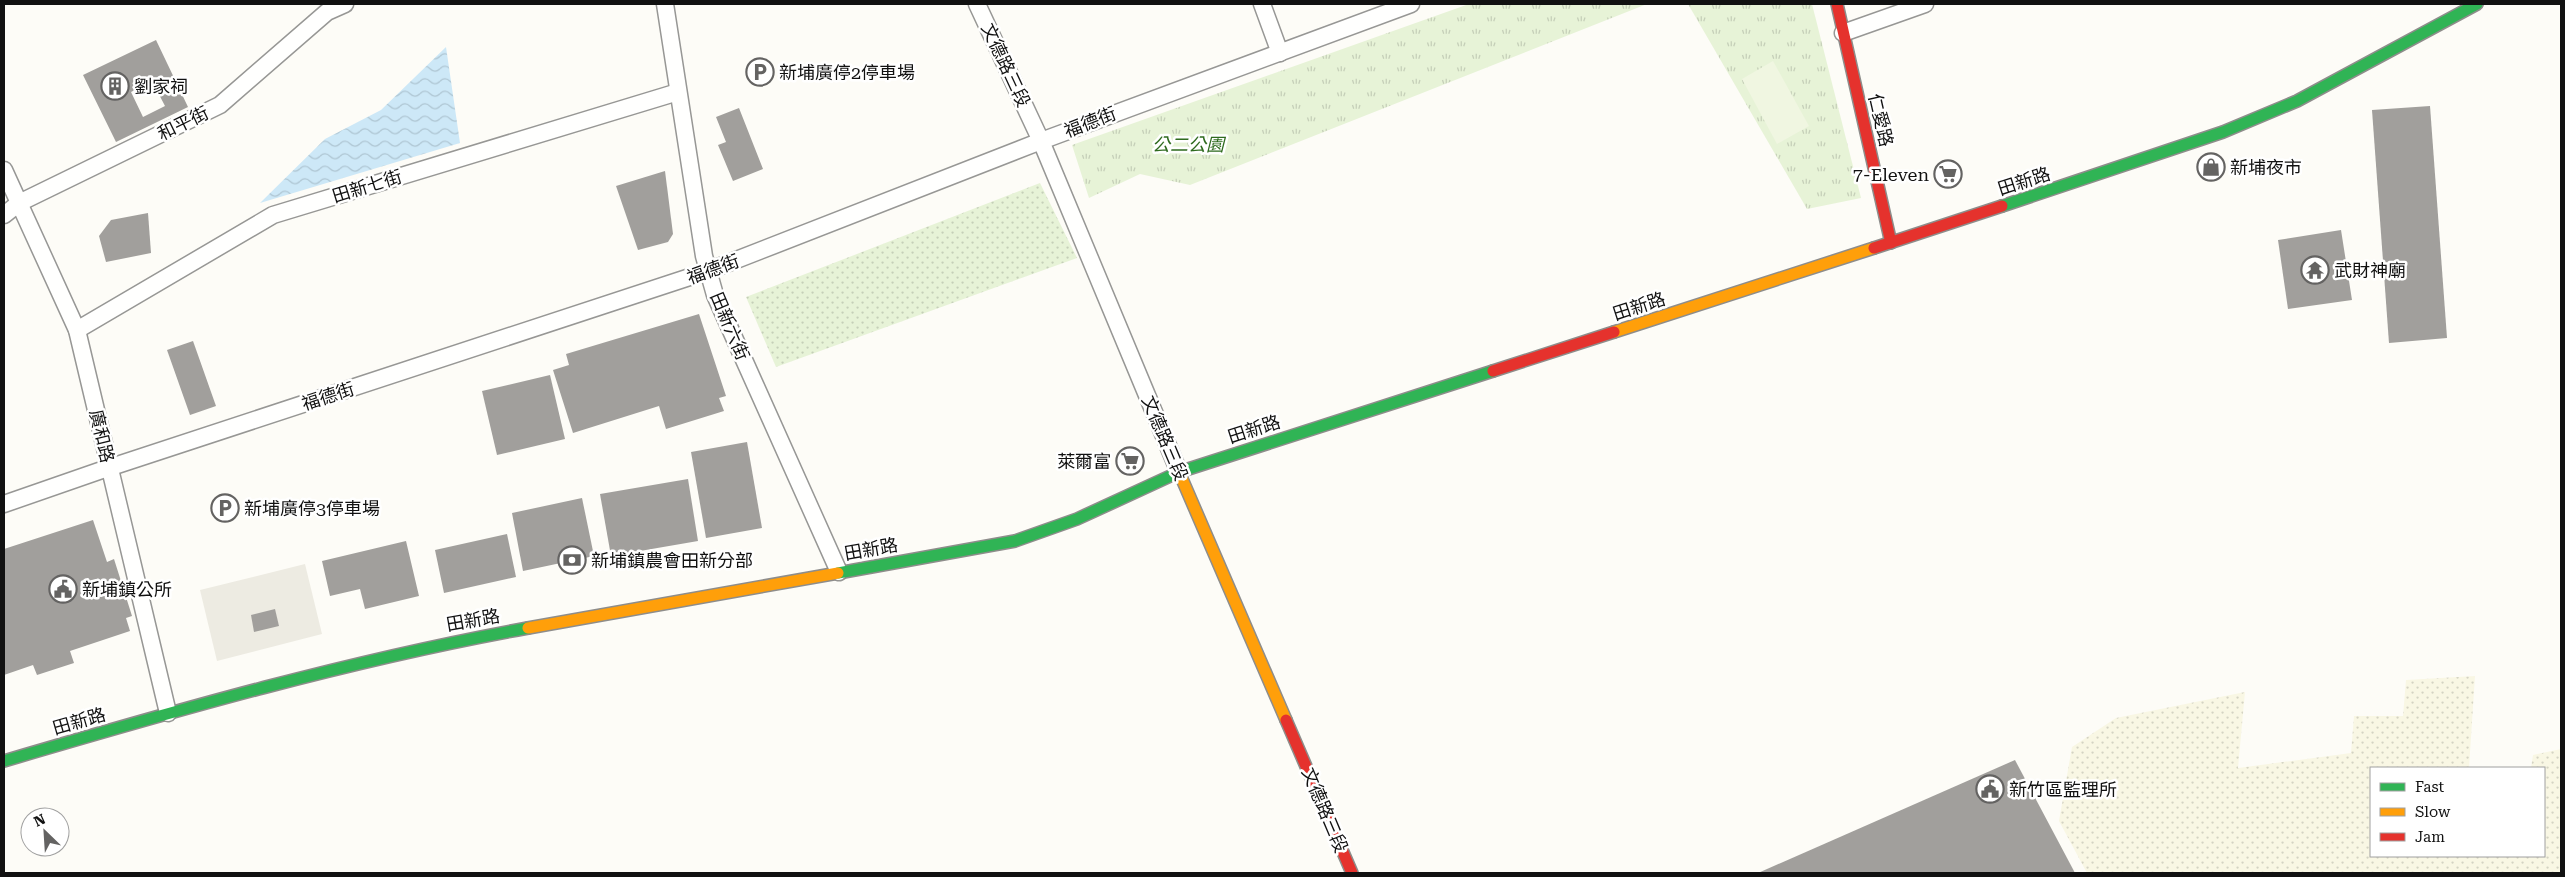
<svg xmlns="http://www.w3.org/2000/svg" width="2565" height="877" font-family="'Roboto Serif','Noto Sans TC',serif">
<defs>
<pattern id="farmland-dots" width="8" height="8" patternUnits="userSpaceOnUse" patternTransform="scale(1.25)"><rect width="8" height="8" fill="#f9f7e4"/><path d="M2 2h.1M6 6h.1" fill="none" stroke="#d4d3c3" stroke-width="1.8" stroke-linecap="round"/></pattern>
<pattern id="grass-dots" width="8" height="8" patternUnits="userSpaceOnUse" patternTransform="scale(1.25)"><rect width="8" height="8" fill="#e7f3d7"/><path d="M2 2h.1M6 6h.1" fill="none" stroke="#c5cfb8" stroke-width="1.8" stroke-linecap="round"/></pattern>
<pattern id="park-tufts" width="24" height="20" patternUnits="userSpaceOnUse" patternTransform="scale(1.25)"><rect width="24" height="20" fill="#e7f3d7"/><path d="M3 7l-1-3M5 7V3M7 7l1-3M15 17l-1-3M17 17v-4M19 17l1-3" fill="none" stroke="#c5cfb8"/></pattern>
<pattern id="water-waves" width="16" height="10" patternUnits="userSpaceOnUse" patternTransform="scale(1.25)"><rect width="16" height="10" fill="#cde8f7"/><path d="M0 5q4-4 8 0t8 0" fill="none" stroke="#afc6d3"/></pattern>
</defs>
<rect width="100%" height="100%" fill="#fdfcf7"/>
<!-- farmland -->
<polygon fill="url(#farmland-dots)" points="2475,676 2469,768 2371,768 2371,856 2544,856 2544,768 2531,768 2533,755 2561,749 2561,873 2087,873 2059,821 2072,747 2116,718 2245,692 2238,768 2351,753 2354,716 2403,716 2406,680"/>
<!-- grass -->
<polygon fill="url(#grass-dots)" points="1040,183 1077,258 776,367 746,297"/>
<!-- park -->
<g fill="url(#park-tufts)">
<polygon points="1469,4 1647,4 1190,185 1140,174 1089,198 1072,145"/>
<polygon points="1688,4 1812,4 1861,198 1807,209"/>
</g>
<!-- pitch -->
<polygon fill="#f0f6e1" points="1773,61 1809,126 1777,144 1742,79"/>
<!-- plaza -->
<polygon fill="#edebe2" points="305,564 322,634 217,661 200,590"/>
<!-- water -->
<polygon fill="url(#water-waves)" points="446,47 460,143 260,203 325,139 381,110"/>
<!-- building -->
<g fill="#a19f9c" fill-rule="evenodd">
<path d="M 156,40 L 188,107 L 116,142 L 83,75 ZM 152,81 L 165,106 L 143,117 L 131,92 Z"/>
<polygon points="2430,106 2447,338 2389,343 2372,110"/>
<polygon points="739,108 763,169 733,181 718,145 726,142 716,117"/>
<polygon points="665,171 673,234 668,242 638,250 616,186"/>
<polygon points="148,213 151,253 106,262 99,236 111,220"/>
<polygon points="2341,230 2352,300 2288,309 2278,240"/>
<polygon points="699,314 726,396 719,398 724,411 666,429 659,406 573,433 553,370 569,365 566,354"/>
<polygon points="193,341 216,406 190,415 167,350"/>
<polygon points="550,375 565,439 497,455 482,391"/>
<polygon points="747,442 762,528 706,538 691,452"/>
<polygon points="688,479 698,541 611,556 600,494"/>
<polygon points="582,498 594,556 523,571 512,513"/>
<polygon points="93,520 107,562 114,559 132,616 126,618 130,631 70,651 74,663 37,675 33,665 4,675 4,549"/>
<polygon points="507,534 516,577 444,593 435,550"/>
<polygon points="406,541 419,596 365,609 360,589 330,596 322,561"/>
<polygon points="275,609 279,626 254,632 251,615"/>
<polygon points="2015,760 2075,873 1758,873"/>
</g>
<g fill="none" stroke-linecap="round" stroke-linejoin="round">
<!-- street casing -->
<g stroke="#979795" stroke-width="19">
<g id="street">
<polyline points="665,4 704,256 715,295 839,572"/>
<polyline points="977,4 1041,141 1179,472"/>
<polyline points="1262,4 1280,53"/>
<polyline points="1843,33 1925,4"/>
<polyline points="4,170 77,330 168,713"/>
<polyline points="4,215 19,203 220,105 327,12 345,4"/>
<polyline points="77,330 273,215 678,92"/>
<polyline points="4,504 99,471 708,271 1041,141 1411,4"/>
</g>
</g>
<!-- fast casing -->
<g stroke="#8e8d8b" stroke-width="14">
<g id="fast">
<polyline points="2002,206 2223,132 2297,101 2477,4"/>
<polyline points="838,573 1015,541 1077,519 1179,472 1493,371"/>
<path d="M 4,761 C 177,710 351,660 528,628"/>
</g>
</g>
<!-- slow casing -->
<g stroke="#8e8d8b" stroke-width="14">
<g id="slow">
<polyline points="1614,332 1874,248"/>
<polyline points="1179,472 1286,720"/>
<polyline points="528,628 838,573"/>
</g>
</g>
<!-- jam casing -->
<g stroke="#8e8d8b" stroke-width="14">
<g id="jam">
<polyline points="1837,4 1891,243"/>
<polyline points="1874,248 2002,206"/>
<polyline points="1493,371 1614,332"/>
<polyline points="1286,720 1352,873"/>
</g>
</g>
<!-- street -->
<use href="#street" stroke="#fffffe" stroke-width="16"/>
<!-- fast -->
<use href="#fast" stroke="#30b455" stroke-width="11"/>
<!-- slow -->
<use href="#slow" stroke="#ff9f0a" stroke-width="11"/>
<!-- jam -->
<use href="#jam" stroke="#e5322d" stroke-width="11"/>
</g>
<!-- icons -->
<defs>
<g id="parking-ring" transform="scale(1.4375)"><circle r="9.5" fill="#fff" stroke="#646362" stroke-width="1.5"/><path d="M-3.5-5.5H1a3.5 3.5 0 0 1 0 7H-1V5.5H-3.5ZM-1-3.4V-.6H.8a1.4 1.4 0 0 0 0-2.8Z" fill="#646362"/></g>
<g id="building-ring" transform="scale(1.4375)"><circle r="9.5" fill="#fff" stroke="#646362" stroke-width="1.5"/><path d="M-4-6H4V6H1V3H-1V6H-4ZM-2.5-4.3h1.7v1.8h-1.7ZM.8-4.3h1.7v1.8H.8ZM-2.5-1h1.7V.8h-1.7ZM.8-1h1.7V.8H.8Z" fill="#646362"/></g>
<g id="shop-ring" transform="scale(1.4375)"><circle r="9.5" fill="#fff" stroke="#646362" stroke-width="1.5"/><path d="M-5-2.5h2.3a2.7 3.5 0 0 1 5.4 0H5L5.5 6h-11ZM-1.5-2.5h3a1.5 2.3 0 0 0-3 0Z" fill="#646362"/></g>
<g id="supermarket-ring" transform="scale(1.4375)"><circle r="9.5" fill="#fff" stroke="#646362" stroke-width="1.5"/><path d="M-6-5.5h2.5l.6 2H6L4.5 2H-2.5L-4.4-4H-6ZM-1.5 3.2a1.3 1.3 0 1 0 .1 0ZM3 3.2a1.3 1.3 0 1 0 .1 0Z" fill="#646362"/></g>
<g id="temple-ring" transform="scale(1.4375)"><circle r="9.5" fill="#fff" stroke="#646362" stroke-width="1.5"/><path d="M0-6L5-2H3V0L6.5 2.5H4V6H1.5V3h-3V6H-4V2.5H-6.5L-3 0V-2H-5Z" fill="#646362"/></g>
<g id="bank-ring" transform="scale(1.4375)"><circle r="9.5" fill="#fff" stroke="#646362" stroke-width="1.5"/><path d="M-6-4H6V4H-6ZM0-2.3a2.3 2.3 0 1 0 0 4.6a2.3 2.3 0 1 0 0-4.6Z" fill="#646362"/></g>
<g id="civic-ring" transform="scale(1.4375)"><circle r="9.5" fill="#fff" stroke="#646362" stroke-width="1.5"/><path d="M-.6-6.5H3V-4.5H.6V-3L4-1V1h2V6H-6V1h2V-1L-.6-3ZM-1.2 2.5V6h2.4V2.5Z" fill="#646362"/></g>
</defs>
<g fill-rule="evenodd">
<use href="#parking-ring" x="760" y="72"/>
<use href="#building-ring" x="115" y="86"/>
<use href="#shop-ring" x="2211" y="167"/>
<use href="#supermarket-ring" x="1948" y="174"/>
<use href="#temple-ring" x="2315" y="270"/>
<use href="#supermarket-ring" x="1130" y="461"/>
<use href="#parking-ring" x="225" y="508"/>
<use href="#bank-ring" x="572" y="560"/>
<use href="#civic-ring" x="63" y="589"/>
<use href="#civic-ring" x="1990" y="789"/>
</g>
<g text-anchor="middle" dominant-baseline="central" stroke-width="5" stroke-linejoin="round" paint-order="stroke">
<!-- street labels -->
<g font-size="18" fill="#111" stroke="#fff">
<text transform="translate(1006 65) rotate(65)">文德路三段</text>
<text transform="translate(1881 120) rotate(77)">仁愛路</text>
<text transform="translate(1090 122) rotate(-21)">福德街</text>
<text transform="translate(183 123) rotate(-26)">和平街</text>
<text transform="translate(2024 181) rotate(-18)">田新路</text>
<text transform="translate(367 186) rotate(-17)">田新七街</text>
<text transform="translate(713 269) rotate(-20)">福德街</text>
<text transform="translate(1639 306) rotate(-18)">田新路</text>
<text transform="translate(730 326) rotate(67)">田新六街</text>
<text transform="translate(328 396) rotate(-18)">福德街</text>
<text transform="translate(1254 429) rotate(-18)">田新路</text>
<text transform="translate(102 436) rotate(77)">廣和路</text>
<text transform="translate(1165 438) rotate(67)">文德路三段</text>
<text transform="translate(871 549) rotate(-10)">田新路</text>
<text transform="translate(473 620) rotate(-10)">田新路</text>
<text transform="translate(79 721) rotate(-16)">田新路</text>
<text transform="translate(1325 810) rotate(67)">文德路三段</text>
</g>
<!-- poi labels -->
<g font-size="18" fill="#111" stroke="#fff" text-anchor="start">
<text x="779" y="72">新埔廣停2停車場</text>
<text x="134" y="86">劉家祠</text>
<text x="2230" y="167">新埔夜市</text>
<text x="1929" y="174" text-anchor="end">7-Eleven</text>
<text x="2334" y="270">武財神廟</text>
<text x="1111" y="461" text-anchor="end">萊爾富</text>
<text x="244" y="508">新埔廣停3停車場</text>
<text x="591" y="560">新埔鎮農會田新分部</text>
<text x="82" y="589">新埔鎮公所</text>
<text x="2009" y="789">新竹區監理所</text>
</g>
<!-- park labels -->
<g font-size="18" font-style="italic" fill="#2f6b1f" stroke="#fff">
<text x="1188" y="144">公二公園</text>
</g>
</g>
<!-- border -->
<rect width="2565" height="877" fill="none" stroke="#111111" stroke-width="10"/>
<!-- legend -->
<rect x="2370" y="767" width="175" height="90" fill="#ffffff" stroke="#a0a0a0"/>
<rect x="2380" y="783" width="25" height="8" fill="#30b455" stroke="#a0a0a0"/>
<text x="2415" y="792" font-size="15" fill="#111111">Fast</text>
<rect x="2380" y="808" width="25" height="8" fill="#ff9f0a" stroke="#a0a0a0"/>
<text x="2415" y="817" font-size="15" fill="#111111">Slow</text>
<rect x="2380" y="833" width="25" height="8" fill="#e5322d" stroke="#a0a0a0"/>
<text x="2415" y="842" font-size="15" fill="#111111">Jam</text>
<!-- north arrow -->
<g transform="translate(45 832) rotate(335)"><circle r="24" fill="#ffffff" stroke="#a0a0a0"/>
<path d="M0-4L9 19L0 12L-9 19Z" fill="#646362"/>
<text y="-8" font-size="14" font-weight="bold" text-anchor="middle" fill="#111111">N</text>
</g>
</svg>
